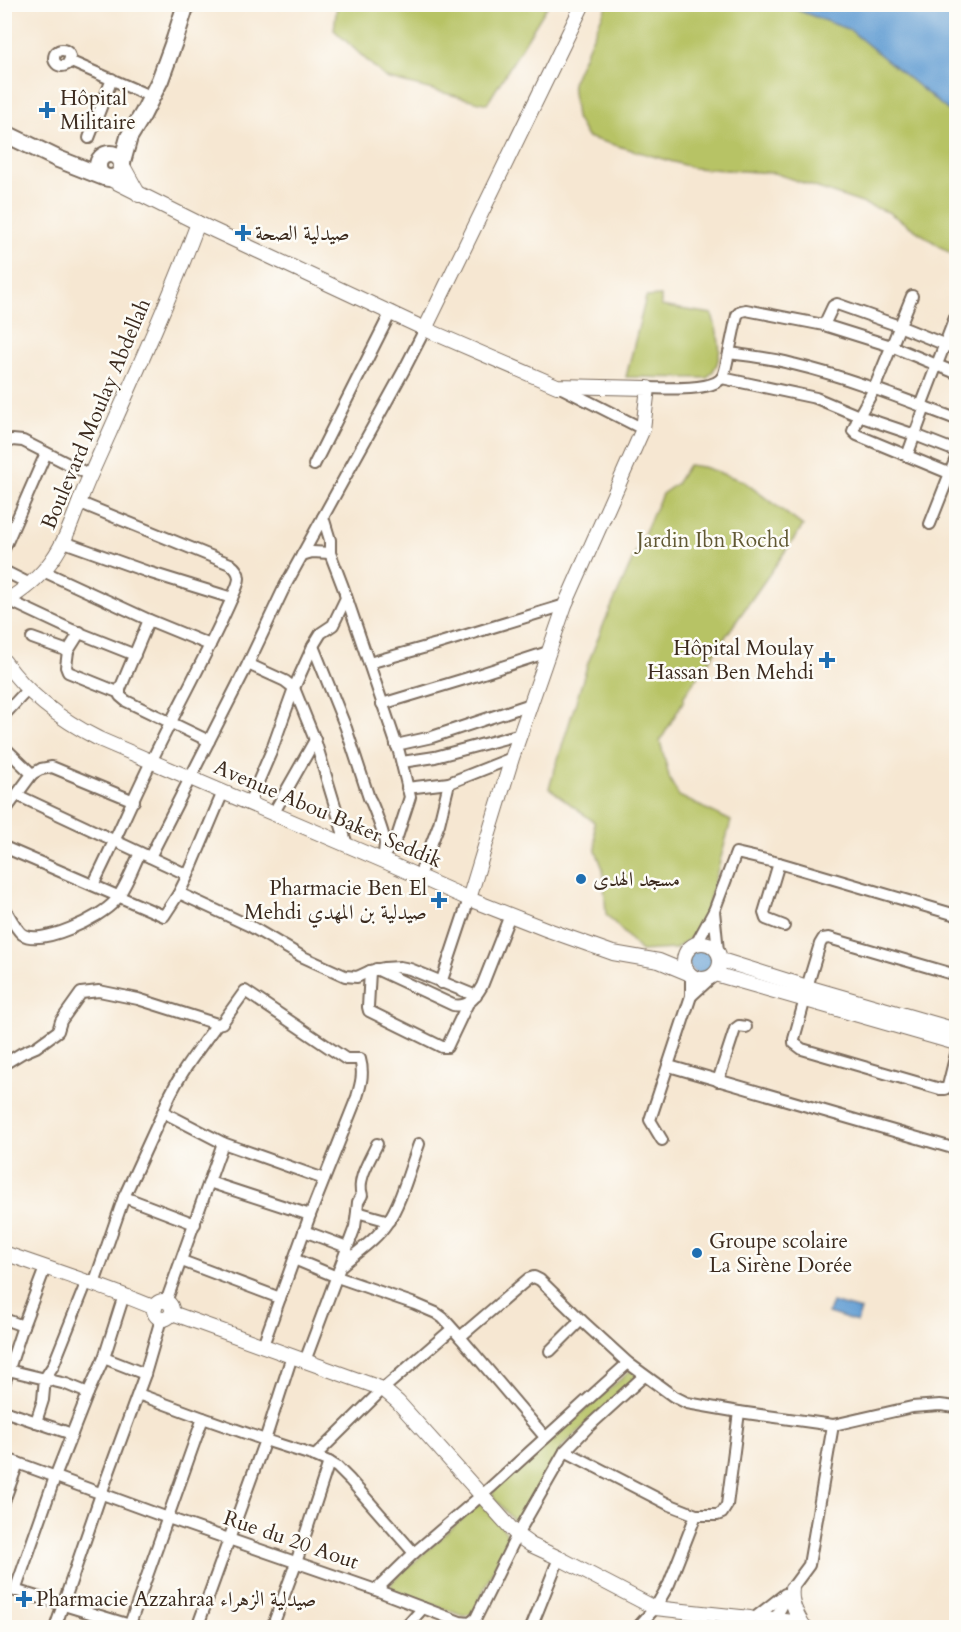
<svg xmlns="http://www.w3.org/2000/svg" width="961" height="1632" font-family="Cardo,Amiri,serif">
<rect width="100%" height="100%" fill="#fdfcf7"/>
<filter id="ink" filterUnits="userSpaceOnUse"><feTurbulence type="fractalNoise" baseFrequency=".0167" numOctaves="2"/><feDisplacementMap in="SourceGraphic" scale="12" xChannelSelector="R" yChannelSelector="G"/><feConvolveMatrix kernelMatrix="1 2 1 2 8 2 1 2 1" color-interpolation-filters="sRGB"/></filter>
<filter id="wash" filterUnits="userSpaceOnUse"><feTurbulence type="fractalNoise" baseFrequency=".008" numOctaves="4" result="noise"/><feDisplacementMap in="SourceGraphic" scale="24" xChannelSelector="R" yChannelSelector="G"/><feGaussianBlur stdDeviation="1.35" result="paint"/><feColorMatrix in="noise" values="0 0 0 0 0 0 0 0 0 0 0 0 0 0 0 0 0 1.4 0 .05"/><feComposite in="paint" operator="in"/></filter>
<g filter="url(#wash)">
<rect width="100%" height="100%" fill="#f6e7d2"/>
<!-- green -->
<g fill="#b7c365" stroke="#797642" stroke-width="1.5">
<polygon points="337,5 337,4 548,5 487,104 386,78 334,30"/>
<polygon points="607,5 784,5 850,30 956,117 956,257 888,212 774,173 694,168 587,137 576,118 572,83"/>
<path d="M 661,296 L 661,306 L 712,314 C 719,338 727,359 707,378 L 626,377 L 646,297 Z"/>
<polygon points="688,465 703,467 743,481 803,526 684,696 684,700 660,741 670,780 679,796 731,821 707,909 693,936 675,949 641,951 606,914 603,869 596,851 594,822 549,788 588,663 605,621 662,494 676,484"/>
<polygon points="630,1371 635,1371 637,1377 562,1447 526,1520 517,1525 495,1499 492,1493 495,1489"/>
<polygon points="480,1503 509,1535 475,1609 471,1614 464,1616 395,1591 391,1587 391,1584 393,1581"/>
</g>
<!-- water -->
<g fill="#639ed3" stroke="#4f6478" stroke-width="1.5">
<polygon points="784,5 956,5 956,117 850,30"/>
<circle cx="701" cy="961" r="13"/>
<polygon points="832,1302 861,1310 857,1322 828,1313"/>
</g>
</g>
<g filter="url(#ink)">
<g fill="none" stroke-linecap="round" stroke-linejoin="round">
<!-- street casing -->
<g stroke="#7c6c5d" stroke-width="14">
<g id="street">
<circle cx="62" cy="58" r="8"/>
<polyline points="69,61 152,97"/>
<polyline points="89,138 112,79"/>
<polyline points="912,296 874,389 859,416 853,431 857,435 956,476"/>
<polyline points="824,325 833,306 837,304 899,326 956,349"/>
<polyline points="729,353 737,315 741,311 746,310 824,325 891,346 956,373"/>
<polyline points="722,378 816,398 859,416 915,435 956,451"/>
<polyline points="560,387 643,429"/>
<path d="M 648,388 C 664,388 715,392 723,376 C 726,370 727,360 729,353 C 750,356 772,358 793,364 C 848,377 903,399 956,419"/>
<polyline points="921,406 956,315"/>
<polyline points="4,445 12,440 23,441 90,475"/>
<polyline points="907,456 925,407"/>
<polyline points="314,465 391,312"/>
<path d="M 78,502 L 230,564 C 245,575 238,584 232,598"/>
<polyline points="323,517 330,540 330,553 343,587 399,752 410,797 397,837 384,855 384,861"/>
<polyline points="930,524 956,458"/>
<path d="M 64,542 L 148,572 L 232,598 C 208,653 178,706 152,760 C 131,802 114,844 93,885"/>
<polyline points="4,549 46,453"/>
<polyline points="302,555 312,552 330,553"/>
<polyline points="4,571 30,584"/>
<polyline points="43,571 149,620 210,645"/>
<polyline points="8,600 72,630 135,655"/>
<polyline points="149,620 120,689 120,696 126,701 209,741"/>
<polyline points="32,638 68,651 66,667 68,672 120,693"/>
<path d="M 313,646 L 346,728 L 369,798 C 373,804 385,837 385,844 C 385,845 384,853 384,854"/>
<polyline points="68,651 80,632"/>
<polyline points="369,663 437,644 565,605"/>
<polyline points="248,664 285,681 294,688 315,740 347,845"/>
<polyline points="382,704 468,678 548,652"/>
<polyline points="4,715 28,689"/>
<polyline points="396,745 432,737 531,704"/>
<polyline points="4,747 32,774"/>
<polyline points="402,762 435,757 521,734"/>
<polyline points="407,788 449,783 512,758"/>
<polyline points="17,795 188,875"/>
<polyline points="249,803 271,752 294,688 313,646 321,633 333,625 346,598 345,594"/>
<polyline points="4,812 32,774 41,769 52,767 134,801"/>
<polyline points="273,814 315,740"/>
<polyline points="4,847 164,916 179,893 188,875 223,792"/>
<polyline points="150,857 248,664 285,586 404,370 425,329"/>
<polyline points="779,863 764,913 766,919 784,926"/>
<polyline points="419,876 439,824 449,783"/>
<polyline points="179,893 250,926 301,956 345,976 357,977 370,971 384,968 400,967 410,969 476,996"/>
<path d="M 4,907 C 9,915 15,928 22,934 C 41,947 101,917 114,902 C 126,888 132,869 140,853"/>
<polyline points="714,911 736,853 779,863 956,915"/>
<polyline points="696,944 714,911 718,951"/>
<path d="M 376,969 L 453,1005 C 468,1008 475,998 482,986 L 510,915"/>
<polyline points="370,971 368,1007 369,1011 442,1047 447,1047 467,1005"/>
<polyline points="691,975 691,996 712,977"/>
<polyline points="441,983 469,899"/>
<polyline points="807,987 820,944 823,939 829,938 956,975"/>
<polyline points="805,999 794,1039 794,1043 802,1049 940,1089 945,1089 948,1086 956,1054"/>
<path d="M 217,1024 L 222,1023 L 245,991 L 346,1059 L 360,1059 C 364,1073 361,1084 357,1097 L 310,1215 L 263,1345"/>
<path d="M 4,1064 L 22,1053 L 36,1047 L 58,1031 L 61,1021 L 81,993 L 99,991 L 138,999 L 217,1024 C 197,1052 174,1080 163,1112 L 124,1197 L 94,1284"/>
<polyline points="669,1066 956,1149"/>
<polyline points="718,1081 735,1029 739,1026 746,1027"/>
<polyline points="163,1112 223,1143 324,1179"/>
<polyline points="662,1140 650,1120 691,996"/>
<polyline points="209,1182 310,1215"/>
<polyline points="124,1197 195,1224"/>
<path d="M 357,1212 L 358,1202 L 362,1195 C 356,1180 371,1158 377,1144"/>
<polyline points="304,1231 347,1247"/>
<polyline points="294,1259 337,1277 415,1304 436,1313 443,1318 460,1337 545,1437"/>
<polyline points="182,1261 280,1298"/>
<path d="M 342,1265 C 357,1252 376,1240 387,1223 C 401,1203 410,1168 419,1144"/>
<polyline points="166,1302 223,1143"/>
<polyline points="4,1319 23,1326"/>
<polyline points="460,1337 528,1279 534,1277 540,1280 581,1320 628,1363 673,1396 687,1403 739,1412 833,1425 912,1407 940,1405 956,1407"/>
<polyline points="550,1351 581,1320"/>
<polyline points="104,1358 145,1374"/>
<polyline points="305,1361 355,1227 357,1212 389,1221"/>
<polyline points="4,1369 66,1384 88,1393"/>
<polyline points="4,1384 23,1326 45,1268"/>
<polyline points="138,1394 203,1418 265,1440 315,1456 329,1462 337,1467 350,1480 414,1553"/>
<polyline points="4,1411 72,1434"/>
<polyline points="36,1422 43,1400 45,1378 53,1366 87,1281"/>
<polyline points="565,1451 668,1504 696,1515 717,1515 722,1513 727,1505 739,1412"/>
<polyline points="315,1456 383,1389 452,1329"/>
<polyline points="4,1458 168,1518 376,1590 460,1622 470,1623 476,1618 517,1535 565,1451 589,1426 644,1376"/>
<polyline points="4,1501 18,1463"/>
<polyline points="4,1587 140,1628"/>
<polyline points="376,1590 414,1553 490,1488 628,1363"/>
<polyline points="15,1591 55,1477 88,1393 104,1358 124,1295"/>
<polyline points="757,1616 785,1594"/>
<polyline points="130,1624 203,1418"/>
<polyline points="55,1628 101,1494 145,1374 161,1319"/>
<polyline points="197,1628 265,1440 292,1356"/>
<polyline points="272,1628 296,1563 329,1462"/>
<polyline points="405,1628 423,1608"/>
<polyline points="531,1628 559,1558"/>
<polyline points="637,1628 655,1608 669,1584 696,1515"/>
<polyline points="770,1628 792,1588 809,1565 833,1425"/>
</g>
</g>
<!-- secondary casing -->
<g stroke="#7c6c5d" stroke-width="16">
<g id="secondary">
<polyline points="123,166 139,195"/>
<polyline points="108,178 198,223 425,329 557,386 648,388 643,429 565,605 512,758 469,899"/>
<polyline points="425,329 583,4"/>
<path d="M 4,602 C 23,591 40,577 52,560 C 70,535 77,504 90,476 C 127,393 166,309 198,223"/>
<path d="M 4,661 C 28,695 63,721 99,739 L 384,861 L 469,899 L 548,930 L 613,953 L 659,961 L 688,973"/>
<circle cx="702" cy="961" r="18"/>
<polyline points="721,960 807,987 956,1030"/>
<polyline points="715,974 956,1043"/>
<path d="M 4,1253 C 55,1271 106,1287 155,1308"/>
<circle cx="163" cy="1310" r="9"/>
<polyline points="172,1313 383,1389 398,1402 517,1535 531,1545 559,1558 655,1608 750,1618"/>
<path d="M 792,1588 C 790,1602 796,1613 803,1625"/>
<polyline points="762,1618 794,1621 807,1628"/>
</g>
</g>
<!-- primary casing -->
<g stroke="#7c6c5d" stroke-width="20">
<g id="primary">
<polyline points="4,133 58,159 104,177"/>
<circle cx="110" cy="166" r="12"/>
<polyline points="122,162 129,137 143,114 160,80 175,39 186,4"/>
</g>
</g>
<!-- street -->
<use href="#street" stroke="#fff" stroke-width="10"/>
<!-- secondary -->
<use href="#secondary" stroke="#fff" stroke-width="14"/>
<!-- primary -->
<use href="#primary" stroke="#fff" stroke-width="16"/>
</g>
</g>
<!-- markers -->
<g fill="#1f6fb2" stroke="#fdfcf7" stroke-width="2">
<path d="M44 101h6v6h6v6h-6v6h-6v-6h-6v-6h6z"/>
<path d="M240 224h6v6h6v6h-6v6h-6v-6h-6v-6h6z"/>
<path d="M824 651h6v6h6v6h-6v6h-6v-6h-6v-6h6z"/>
<circle cx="581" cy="879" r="6"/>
<path d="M436 891h6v6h6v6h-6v6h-6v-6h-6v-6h6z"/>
<circle cx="697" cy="1253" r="6"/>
<path d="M21 1590h6v6h6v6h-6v6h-6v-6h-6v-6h6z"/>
</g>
<g text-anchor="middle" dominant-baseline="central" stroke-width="5" stroke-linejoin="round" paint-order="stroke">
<!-- poi labels -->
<g font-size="21" fill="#3b2a1e" stroke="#fdfcf7" text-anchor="start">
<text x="60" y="98">Hôpital<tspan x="60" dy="24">Militaire</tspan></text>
<text x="255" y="233">صيدلية الصحة</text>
<text x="814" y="648" text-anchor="end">Hôpital Moulay<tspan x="814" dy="24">Hassan Ben Mehdi</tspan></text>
<text x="593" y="879">مسجد الهدى</text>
<text x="427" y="888" text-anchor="end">Pharmacie Ben El<tspan x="427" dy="24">Mehdi صيدلية بن المهدي</tspan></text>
<text x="709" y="1241">Groupe scolaire<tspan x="709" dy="24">La Sirène Dorée</tspan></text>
<text x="36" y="1599">Pharmacie Azzahraa صيدلية الزهراء</text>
</g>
<!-- street labels -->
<g font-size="21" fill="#3b2a1e" stroke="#fdfcf7">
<text transform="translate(96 414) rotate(-67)">Boulevard Moulay Abdellah</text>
<text transform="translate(328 814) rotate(23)">Avenue Abou Baker Seddik</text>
<text transform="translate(291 1540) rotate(19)">Rue du 20 Aout</text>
</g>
<!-- park labels -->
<g font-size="21" fill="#605833" stroke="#fdfcf7">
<text x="713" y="540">Jardin Ibn Rochd</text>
</g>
</g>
<!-- margin -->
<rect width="961" height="1632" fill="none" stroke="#fdfcf7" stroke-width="24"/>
</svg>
